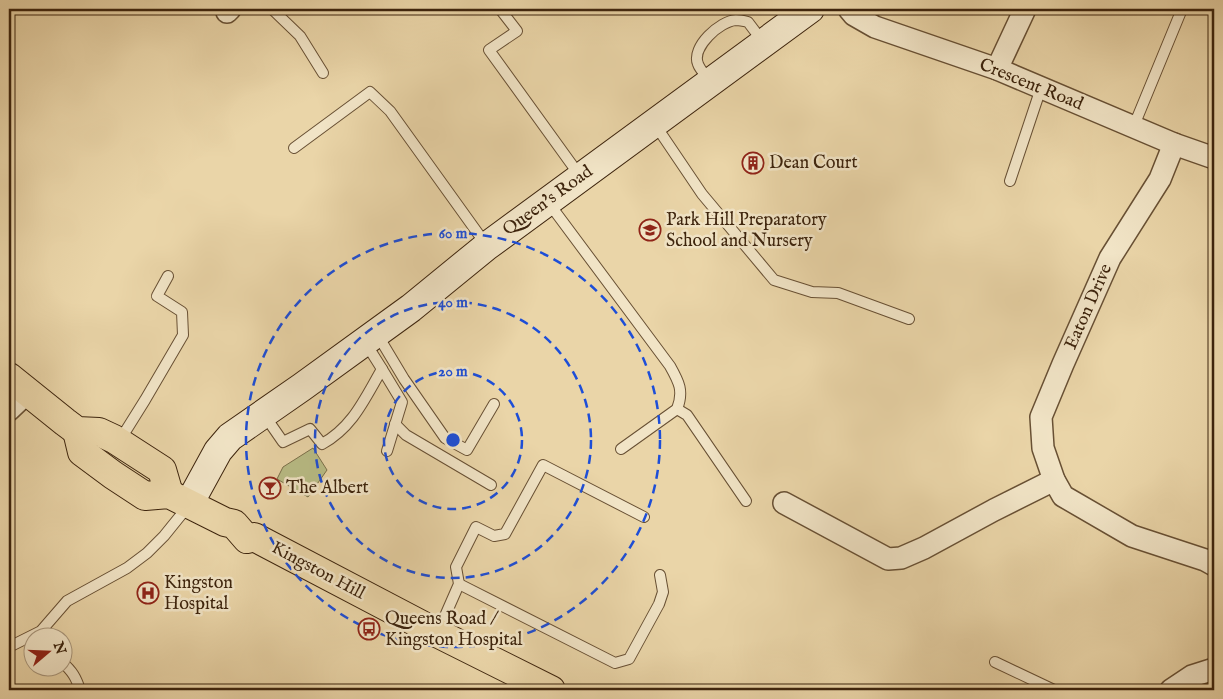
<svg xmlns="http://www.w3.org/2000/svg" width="1223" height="699" font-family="'IM FELL English',serif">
<rect width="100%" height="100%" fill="#ead5a8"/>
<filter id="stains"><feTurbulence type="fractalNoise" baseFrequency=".004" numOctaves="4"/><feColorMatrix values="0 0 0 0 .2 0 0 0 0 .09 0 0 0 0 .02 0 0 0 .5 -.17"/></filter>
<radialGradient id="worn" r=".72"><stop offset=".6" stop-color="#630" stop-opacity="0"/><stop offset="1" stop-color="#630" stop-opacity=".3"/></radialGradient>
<!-- green -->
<polygon fill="#b9bd86" stroke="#7b704a" points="313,448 327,470 308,497 277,479 283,467"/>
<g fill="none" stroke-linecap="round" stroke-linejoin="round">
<!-- lane casing -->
<g stroke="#685034" stroke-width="12">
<g id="lane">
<polyline points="272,9 300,36 323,73"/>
<polyline points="500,9 517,31 489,50 580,176"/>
<path d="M 709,80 C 706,75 700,70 698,64 C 691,47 720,21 736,20 C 740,20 744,21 748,22 L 763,42"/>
<polyline points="654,123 702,194 774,280 812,292 838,293 909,319"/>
<polyline points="1133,128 1182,9"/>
<polyline points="294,148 370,92 390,111 487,246"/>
<polyline points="1010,181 1041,88"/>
<path d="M 548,202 L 670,366 C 679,382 684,391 677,409 L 621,449"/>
<polyline points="377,334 404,379 445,438 467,450 494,404"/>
<polyline points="382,369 402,402 387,451"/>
<polyline points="677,409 687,415 746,501"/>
<path d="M 265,416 L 283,442 L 310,429 L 322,444 C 353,427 365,398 382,369 L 365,342"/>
<polyline points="395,424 406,435 491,485"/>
<polyline points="121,442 125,432 145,400 183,335 182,312 157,296 168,276"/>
<polyline points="459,584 615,663 629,659 659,604 663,592 660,575"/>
<polyline points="438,632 459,584 456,567 476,527 494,536 505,534 543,465 644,517"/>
<polyline points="9,647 41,631 67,601 127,568 147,553 164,536 189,505"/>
<path d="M 62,662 C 72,671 76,677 80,690"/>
<polyline points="995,662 1054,690"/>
</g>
</g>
<!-- street casing -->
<g stroke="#685034" stroke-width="24">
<g id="street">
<polyline points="849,9 854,15 875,27 997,69 1174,144 1214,158"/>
<polyline points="227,12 230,9"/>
<polyline points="997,69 1025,9"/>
<polyline points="1174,144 1160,179 1110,258 1063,364 1041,417 1043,448 1054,480 1063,496 1132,536 1205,560 1214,565"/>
<polyline points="9,410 28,392"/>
<polyline points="784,503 888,559 901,558 924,548 994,510 1054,480"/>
<polyline points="1171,690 1192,676 1214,669"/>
</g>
</g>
<!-- secondary casing -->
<g stroke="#3d240d" stroke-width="30">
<polyline id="secondary" points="189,504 218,451 230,437 302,387 411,308 487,246 810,9"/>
</g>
<!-- primary casing -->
<g stroke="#3d240d" stroke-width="30">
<g id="primary">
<polyline points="9,377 65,422 77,431 99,432 114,439 162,470 169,494"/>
<polyline points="77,431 82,452 113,475 145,496 169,494 225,522 234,524 247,539 254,537 256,538 437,633 551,690"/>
</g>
</g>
<!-- lane -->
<use href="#lane" stroke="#f1e4c6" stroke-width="10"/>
<!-- street -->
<use href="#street" stroke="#f1e4c6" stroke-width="21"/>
<!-- secondary -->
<use href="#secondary" stroke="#f1e4c6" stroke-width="28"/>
<!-- primary -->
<use href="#primary" stroke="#ead5a8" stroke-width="28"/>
</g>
<!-- distance rings -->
<g fill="none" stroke="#1d4ed8" stroke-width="2.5" stroke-dasharray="9 6">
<circle cx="453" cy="440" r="69"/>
<circle cx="453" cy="440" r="138"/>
<circle cx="453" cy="440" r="207"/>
</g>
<!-- icons -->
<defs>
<g id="building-ring" transform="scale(1.125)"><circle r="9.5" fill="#f1e4c6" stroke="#8f2418" stroke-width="1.5"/><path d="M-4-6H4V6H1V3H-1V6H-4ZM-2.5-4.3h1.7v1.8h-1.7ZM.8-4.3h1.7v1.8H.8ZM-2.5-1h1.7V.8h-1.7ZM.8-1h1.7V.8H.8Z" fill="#8f2418"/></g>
<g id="school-ring" transform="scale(1.125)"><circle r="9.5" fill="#f1e4c6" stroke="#8f2418" stroke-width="1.5"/><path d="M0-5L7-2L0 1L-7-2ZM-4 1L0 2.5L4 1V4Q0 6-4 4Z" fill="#8f2418"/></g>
<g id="bar-ring" transform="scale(1.125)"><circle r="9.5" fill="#f1e4c6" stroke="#8f2418" stroke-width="1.5"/><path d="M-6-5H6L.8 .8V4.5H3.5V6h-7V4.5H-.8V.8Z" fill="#8f2418"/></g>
<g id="hospital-ring" transform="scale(1.125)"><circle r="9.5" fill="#f1e4c6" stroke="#8f2418" stroke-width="1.5"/><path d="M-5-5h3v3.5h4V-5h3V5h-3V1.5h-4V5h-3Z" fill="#8f2418"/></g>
<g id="bus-ring" transform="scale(1.125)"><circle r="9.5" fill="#f1e4c6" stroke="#8f2418" stroke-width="1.5"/><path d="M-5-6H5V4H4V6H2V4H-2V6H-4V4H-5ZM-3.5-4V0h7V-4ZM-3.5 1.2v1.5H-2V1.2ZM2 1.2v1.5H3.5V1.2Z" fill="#8f2418"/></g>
</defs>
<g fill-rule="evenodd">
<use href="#building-ring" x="753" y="163"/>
<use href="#school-ring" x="650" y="230"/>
<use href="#bar-ring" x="270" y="488"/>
<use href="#hospital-ring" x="148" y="593"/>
<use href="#bus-ring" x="369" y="629"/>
</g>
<g text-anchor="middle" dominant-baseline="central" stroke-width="5" stroke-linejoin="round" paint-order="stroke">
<!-- street labels -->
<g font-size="18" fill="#3d240d" stroke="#f1e4c6">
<text transform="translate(1031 85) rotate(22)">Crescent Road</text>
<text transform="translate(548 201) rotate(-36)">Queen's Road</text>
<text transform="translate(1089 307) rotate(-66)">Eaton Drive</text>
<text transform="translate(318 571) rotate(28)">Kingston Hill</text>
</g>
<!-- poi labels -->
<g font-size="18" fill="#3d240d" stroke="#f1e4c6" text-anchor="start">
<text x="769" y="163">Dean Court</text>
<text x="666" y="220">Park Hill Preparatory<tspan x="666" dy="21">School and Nursery</tspan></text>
<text x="286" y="488">The Albert</text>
<text x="164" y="583">Kingston<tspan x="164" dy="21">Hospital</tspan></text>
<text x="385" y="619">Queens Road /<tspan x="385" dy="21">Kingston Hospital</tspan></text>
</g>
</g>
<circle cx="453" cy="440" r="8" fill="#1d4ed8" stroke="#f1e4c6" stroke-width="2.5"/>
<g font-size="15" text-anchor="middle" font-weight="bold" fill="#1d4ed8" stroke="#f1e4c6" stroke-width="5" stroke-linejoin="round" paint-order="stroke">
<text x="453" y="238">60 m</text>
<text x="453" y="307">40 m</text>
<text x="453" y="376">20 m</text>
</g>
<!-- margin -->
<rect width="1223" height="699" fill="none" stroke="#ead5a8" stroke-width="30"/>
<rect x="10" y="10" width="1203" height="679" fill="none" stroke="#3d240d" stroke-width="2.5"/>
<rect x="15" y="15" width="1193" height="669" fill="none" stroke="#3d240d"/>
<!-- north arrow -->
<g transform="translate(48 652) rotate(71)"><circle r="24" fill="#f1e4c6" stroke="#a9977c"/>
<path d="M0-4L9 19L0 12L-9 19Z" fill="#8f2418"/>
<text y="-8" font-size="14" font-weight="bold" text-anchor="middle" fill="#3d240d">N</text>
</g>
<rect width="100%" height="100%" filter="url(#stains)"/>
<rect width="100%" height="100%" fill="url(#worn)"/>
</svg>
